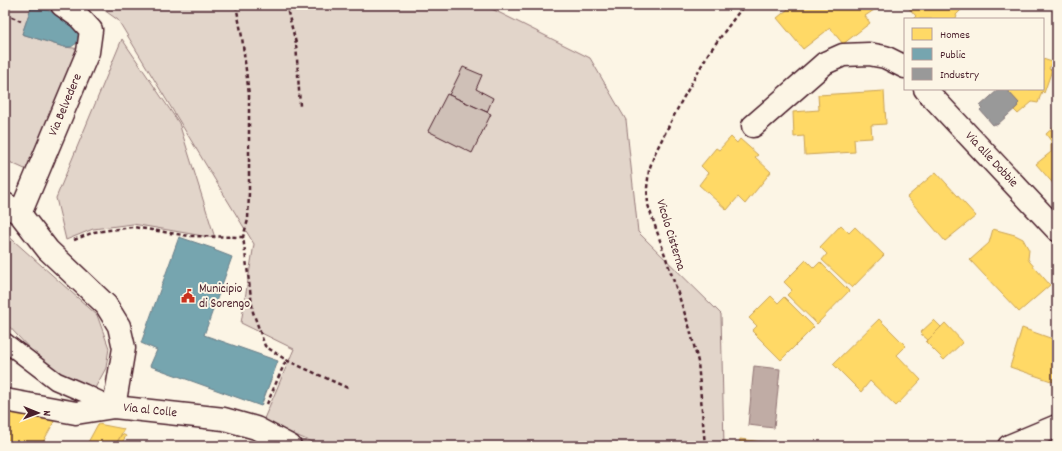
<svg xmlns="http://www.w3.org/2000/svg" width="1062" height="451" font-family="Dekko,sans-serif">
<rect width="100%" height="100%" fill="#fcf5e5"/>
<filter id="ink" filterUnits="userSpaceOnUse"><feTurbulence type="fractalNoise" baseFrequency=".025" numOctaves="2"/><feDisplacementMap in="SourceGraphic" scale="8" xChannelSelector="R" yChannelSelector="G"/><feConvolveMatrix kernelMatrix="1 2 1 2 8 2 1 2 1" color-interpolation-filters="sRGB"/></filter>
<g filter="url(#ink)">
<!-- green -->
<g fill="#e2d5ca" stroke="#967a7a">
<polygon points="5,5 32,5 22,34 64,47 82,49 27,170 5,160"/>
<polygon points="97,5 484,5 590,58 626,120 638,232 721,314 724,446 321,446 263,421 294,349 241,323 254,244 118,20"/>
<polygon points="122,39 179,123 215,238 133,224 93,229 66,240 56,198"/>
<polygon points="5,233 97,315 109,348 106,368 95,388 55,376 5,322"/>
</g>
<!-- water -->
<polygon fill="#c0aca5" stroke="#917474" points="754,366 780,369 774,428 748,425"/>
<!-- homes -->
<g fill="#ffd966" stroke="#c9a154">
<polygon points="793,5 880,5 880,6 865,16 870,23 843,44 830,28 803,49 777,18"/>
<polygon points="906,5 966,5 956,15 957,17 954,19 913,19 916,16"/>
<polygon points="1043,59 1052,62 1049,69 1052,70 1044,93 1042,91 1038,103 1032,102 1018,114 1014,110 1018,106 1017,105 1019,103 1006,89 1043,89"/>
<polygon points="884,91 886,124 871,125 872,138 854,139 855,152 805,155 804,136 794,137 793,112 819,110 818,95"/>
<polygon points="1057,124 1057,188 1036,164 1051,152 1051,141 1046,134"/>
<polygon points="731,137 737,143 740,139 758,155 755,157 771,172 745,204 738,197 727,210 699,185 708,173 701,166 716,148 719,150"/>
<polygon points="936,172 976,216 945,241 907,197"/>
<polygon points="841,225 849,233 855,227 884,255 852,288 822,260 827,254 820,247"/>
<polygon points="993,229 1015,235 1023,239 1029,250 1028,259 1030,262 1050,285 1019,312 970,260 989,243"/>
<polygon points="806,260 814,268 820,262 849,291 817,324 787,295 792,290 784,282"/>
<polygon points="771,296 778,303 784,297 814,327 781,360 752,331 757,326 749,318"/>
<polygon points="879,319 906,346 897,355 921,380 896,406 870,381 861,392 833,364"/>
<polygon points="934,320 941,327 928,340 920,333"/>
<polygon points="945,323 963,342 944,360 926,342"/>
<polygon points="1022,328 1050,338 1057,338 1057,383 1010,367"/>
<polygon points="5,350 12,354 5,365"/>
<polygon points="10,404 57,416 41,446 5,446 5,413"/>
<polygon points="98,424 124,429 115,446 86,446"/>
<polygon points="122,434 126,436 120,446 115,446"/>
<polygon points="740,439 769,443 768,446 739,446"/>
</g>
<!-- public -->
<g fill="#76a5af" stroke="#697d87">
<polygon points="32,5 76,20 81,37 77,43 71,47 64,47 22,34"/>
<polygon points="179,237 215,249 214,250 232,257 204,335 278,361 261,406 150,366 157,350 141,343"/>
</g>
<!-- industry -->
<polygon fill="#999" stroke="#817478" points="999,89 1006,89 1019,103 1017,105 1018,106 997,125 995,124 993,125 980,110 982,108 980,106"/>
<!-- building -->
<g fill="#cfc0b7" stroke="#4a1f2b">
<polygon points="463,67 482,75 476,89 493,98 487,112 449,95"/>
<polygon points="447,94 491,114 472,153 428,131"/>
</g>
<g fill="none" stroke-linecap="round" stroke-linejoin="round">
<!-- lane casing -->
<g stroke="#4a1f2b" stroke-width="20">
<polyline id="lane" points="5,342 56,381 84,393 114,407"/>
</g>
<!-- street casing -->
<g stroke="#4a1f2b" stroke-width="25">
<g id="street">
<polyline points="925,89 1057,230"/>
<polyline points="753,126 825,63 843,55 869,54 885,57 905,67"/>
<polyline points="5,204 20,214 48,250 106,305 119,326 124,348 114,407"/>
<polyline points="20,214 88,52 91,30 79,17 62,5"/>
<polyline points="5,400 76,413 114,407 224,419 256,428 290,446"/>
<polyline points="1009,446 1057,426"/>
</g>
</g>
<!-- path -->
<g stroke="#4a1f2b" stroke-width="2.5" stroke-dasharray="4 3" stroke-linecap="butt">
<polyline points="236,5 242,37 249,95 249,192 248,220 243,237 253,312 265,346 286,360 350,389"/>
<polyline points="286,5 296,43 300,106"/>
<polyline points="5,14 21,21"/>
<polyline points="74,240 94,232 133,227 189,236 243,237"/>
<polyline points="267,404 286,360"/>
<polyline points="705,446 698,362 690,329 648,205 647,188 649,170 655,153 681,102 708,54 744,5"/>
</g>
<!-- lane -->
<use href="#lane" stroke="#fcf5e5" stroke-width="17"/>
<!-- street -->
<use href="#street" stroke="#fcf5e5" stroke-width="22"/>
</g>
</g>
<!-- icons -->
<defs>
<g id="civic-bare" transform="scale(1.08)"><path d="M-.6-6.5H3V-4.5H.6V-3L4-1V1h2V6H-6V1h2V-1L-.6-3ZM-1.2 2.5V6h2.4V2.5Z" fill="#c8321e" stroke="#fcf5e5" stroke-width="2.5" paint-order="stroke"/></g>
</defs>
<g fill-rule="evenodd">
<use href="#civic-bare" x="188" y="296"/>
</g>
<g text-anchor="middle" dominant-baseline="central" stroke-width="4" stroke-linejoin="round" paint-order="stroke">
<!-- street labels -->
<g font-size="13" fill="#4a1f2b" stroke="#fcf5e5">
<text transform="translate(66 105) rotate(-67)">Via Belvedere</text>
<text transform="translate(991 160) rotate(47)">Via alle Dobbie</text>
<text transform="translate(670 235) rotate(73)">Vicolo Cisterna</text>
<text transform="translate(150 411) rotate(6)">Via al Colle</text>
</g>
<!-- poi labels -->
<g font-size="13" fill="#4a1f2b" stroke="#fcf5e5" text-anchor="start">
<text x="199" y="289">Municipio<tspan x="199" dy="15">di Sorengo</tspan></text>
</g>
</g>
<!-- margin -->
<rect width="1062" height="451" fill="none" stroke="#fcf5e5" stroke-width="20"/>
<rect x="10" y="10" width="1042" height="431" fill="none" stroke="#4a1f2b" stroke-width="1.5" filter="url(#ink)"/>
<!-- legend -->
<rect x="904" y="18" width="140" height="72" fill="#fcf5e5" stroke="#b59f9b"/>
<rect x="912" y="28" width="20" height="12" fill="#ffd966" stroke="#b59f9b"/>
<text x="940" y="38" font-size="12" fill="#4a1f2b">Homes</text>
<rect x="912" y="48" width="20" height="12" fill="#76a5af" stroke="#b59f9b"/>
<text x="940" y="58" font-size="12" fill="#4a1f2b">Public</text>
<rect x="912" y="68" width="20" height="12" fill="#999999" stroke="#b59f9b"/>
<text x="940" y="78" font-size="12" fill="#4a1f2b">Industry</text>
<!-- north arrow -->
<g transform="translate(38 413) rotate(91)" stroke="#fcf5e5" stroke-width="3" paint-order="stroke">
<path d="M0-3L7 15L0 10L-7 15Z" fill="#4a1f2b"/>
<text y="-6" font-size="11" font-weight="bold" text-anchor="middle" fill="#4a1f2b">N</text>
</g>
</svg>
